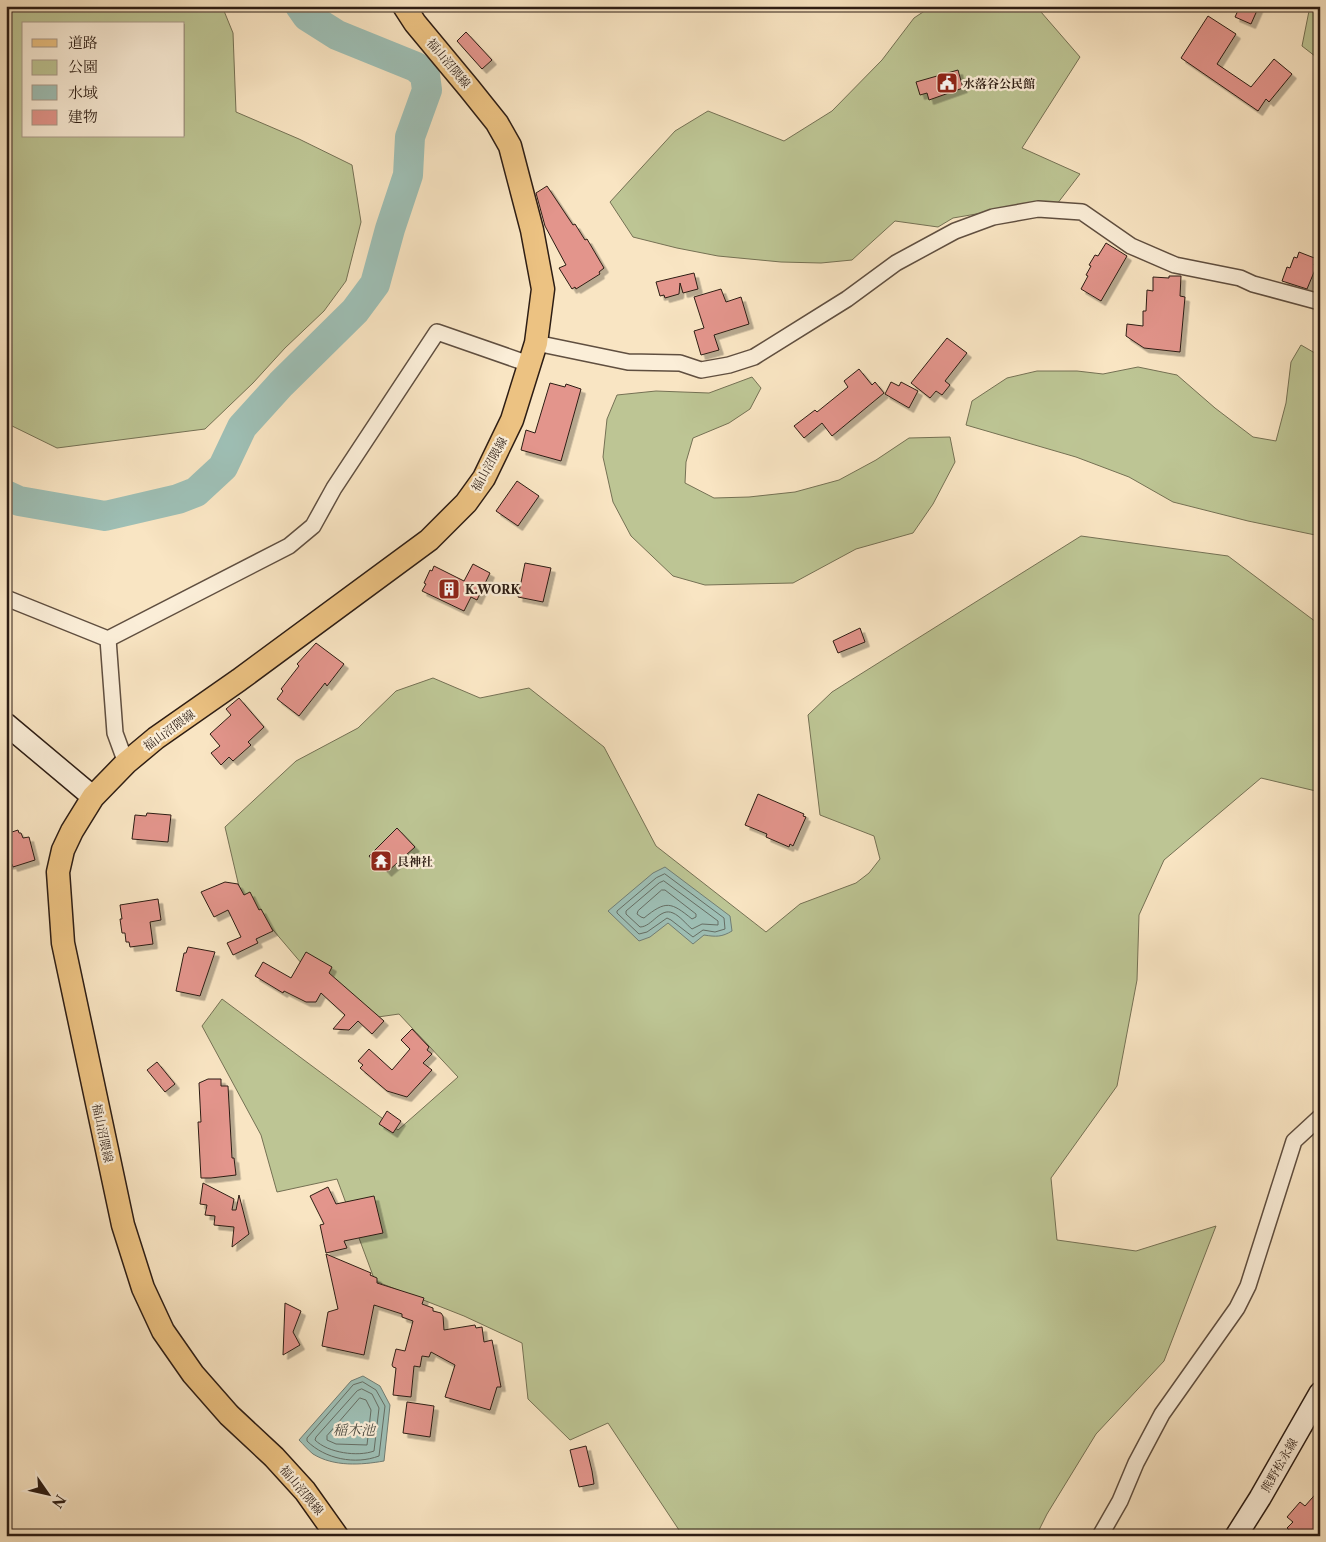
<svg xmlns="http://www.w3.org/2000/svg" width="1326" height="1542" font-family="'Libre Caslon Text','Noto Serif JP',serif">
<defs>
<filter id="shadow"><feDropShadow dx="4.5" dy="4.5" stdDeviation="0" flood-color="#0004"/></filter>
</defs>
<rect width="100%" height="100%" fill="#f9e5c3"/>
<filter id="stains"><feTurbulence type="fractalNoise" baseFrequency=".004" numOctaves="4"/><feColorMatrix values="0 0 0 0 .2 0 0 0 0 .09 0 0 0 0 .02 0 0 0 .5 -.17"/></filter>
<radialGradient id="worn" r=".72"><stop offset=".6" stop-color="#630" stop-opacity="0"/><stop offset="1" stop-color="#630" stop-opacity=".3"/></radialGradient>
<!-- green -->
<g fill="#bdc594" stroke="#757154" fill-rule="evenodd">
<path d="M 6,6 L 222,6 L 233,33 L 236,112 L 299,139 L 352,165 L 361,222 L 346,281 L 324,311 L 285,348 L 253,383 L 205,429 L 57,448 L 6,423 ZM 24,24 L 184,24 L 184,136 L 24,136 Z"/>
<polygon points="932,6 1041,6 1041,12 1080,57 1022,148 1080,174 1057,204 1040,203 953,218 938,227 895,221 852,260 821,263 781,262 718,256 677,248 633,237 610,202 675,131 708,111 784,141 832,111 882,60 914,18"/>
<polygon points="1310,6 1320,6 1320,60 1302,46"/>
<polygon points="1301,345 1320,356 1320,536 1248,521 1173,502 1129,477 1076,457 966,425 972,401 1007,378 1037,371 1077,371 1103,374 1138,367 1177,375 1215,408 1253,437 1276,441 1286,403 1291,362"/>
<polygon points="752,377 761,388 750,409 729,423 693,438 686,462 685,483 714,498 749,497 795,492 839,480 876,460 909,438 950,437 955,462 933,504 913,533 856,549 793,583 705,585 673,576 631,536 613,502 603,457 607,419 617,395 656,391 709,393"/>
<polygon points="1081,536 1228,556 1320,625 1320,792 1261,778 1164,860 1139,915 1137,980 1117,1086 1051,1178 1057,1240 1136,1251 1216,1226 1164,1361 1096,1434 1047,1514 1036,1536 683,1536 608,1423 570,1440 528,1399 522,1343 464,1316 375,1281 337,1179 277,1192 261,1135 202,1026 222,999 398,1130 458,1077 399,1014 371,1018 302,964 240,891 225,827 296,761 358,728 396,691 433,678 480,698 529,688 604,747 656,846 766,932 800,904 856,883 869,873 880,859 874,836 820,815 808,715 832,692"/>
</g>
<!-- water -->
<g fill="#9ebfb5" stroke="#717e75">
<path d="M 665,867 L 730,916 L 732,931 C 722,937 716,937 704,935 L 693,944 L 668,923 L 650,937 L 639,941 L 608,911 L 653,873 Z"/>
<path d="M 363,1376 L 380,1386 L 390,1405 L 384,1461 C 361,1465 334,1467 313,1454 C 308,1450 303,1444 299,1440 L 351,1381 Z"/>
</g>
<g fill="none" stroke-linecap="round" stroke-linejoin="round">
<!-- shore -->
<g stroke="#666e64" stroke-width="1">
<polygon points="665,874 724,918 725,929 715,932 703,930 693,937 671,920 667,918 647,932 639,934 617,913 617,911 656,878"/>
<path d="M 664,881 L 718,921 L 718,925 L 702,924 L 692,929 C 686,924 680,916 673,913 C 660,907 652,927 640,927 L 626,914 L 626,911 L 659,883 Z"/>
<path d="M 662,890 L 665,890 L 696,914 L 696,917 L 692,919 C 671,902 666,900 644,918 L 641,917 L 637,914 L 638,911 Z"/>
<path d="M 363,1382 L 376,1390 L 385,1406 L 379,1456 C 355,1465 325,1459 307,1441 L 307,1438 L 353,1385 Z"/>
<path d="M 362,1389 L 372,1394 L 379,1408 L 374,1451 C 358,1457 328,1453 315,1440 L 316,1437 L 357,1391 Z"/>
<polygon points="360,1398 366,1400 371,1410 367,1445 336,1444 327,1440 327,1436"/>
</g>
<!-- river -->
<polyline stroke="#9ebfb5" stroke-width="30" points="6,495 19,501 105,516 178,499 196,492 223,467 242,427 281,384 355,311 375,284 390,229 408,175 410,137 427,90 425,75 416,67 337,35 307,16 300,6"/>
</g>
<!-- building -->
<g fill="#e3958c" stroke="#2d1d14" filter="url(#shadow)">
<polygon points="1240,6 1259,6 1251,24 1235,17"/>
<polygon points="1208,16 1236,34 1217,64 1251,87 1274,59 1292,74 1269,102 1266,99 1258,111 1181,58"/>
<polygon points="466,32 492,60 482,69 457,41"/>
<polygon points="958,70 963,88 929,100 927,93 920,95 916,82"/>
<polygon points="547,186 573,225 575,224 585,240 587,239 604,268 599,272 600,274 576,289 575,287 572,289 559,268 566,265 545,226 536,193"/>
<polygon points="1106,243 1127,256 1101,301 1081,289 1088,276 1086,275 1091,266 1089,265 1095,255 1098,256"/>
<polygon points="1299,252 1317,259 1314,265 1317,265 1307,289 1282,281 1287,267 1290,268 1294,257 1297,258"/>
<polygon points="694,273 698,289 683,293 680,283 679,294 665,298 664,295 660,296 656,282"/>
<polygon points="1169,276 1181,276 1180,296 1185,297 1180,352 1144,348 1126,336 1127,324 1143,326 1143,311 1146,311 1147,290 1153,291 1153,277 1169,278"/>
<polygon points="721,289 726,302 741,297 749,324 714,335 719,350 701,355 694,331 704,328 694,297"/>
<polygon points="947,338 967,353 945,381 950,385 942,395 936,391 930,398 911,383"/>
<polygon points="859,369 872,385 875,382 884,393 832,436 822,423 804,438 794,426 815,410 817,412 848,387 844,381"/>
<polygon points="891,382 899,386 901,382 918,391 909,408 885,394"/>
<polygon points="550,383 565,387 566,384 581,389 561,461 521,450 526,430 535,433"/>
<polygon points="517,481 539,496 518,526 496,511"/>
<polygon points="525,563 551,568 543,602 518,597"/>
<polygon points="473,564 490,573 477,600 471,597 464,611 422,591 426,584 424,583 430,570 432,571 434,566 464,581"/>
<polygon points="860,628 865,642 838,653 833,641"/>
<polygon points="316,643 344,664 327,686 325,683 299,716 277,699 283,691 281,689 299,666 297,664"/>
<polygon points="239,698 264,727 248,742 251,745 233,761 229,757 221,765 211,753 220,746 210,734 231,715 226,709"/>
<polygon points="758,794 804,814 803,816 806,817 793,846 790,844 789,847 766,837 767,834 745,825"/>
<polygon points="147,813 171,815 168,842 132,839 135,815 146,816"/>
<polygon points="397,828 415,847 387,872 381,865 378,867 369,856"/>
<polygon points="18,830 19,833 21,833 23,838 29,837 35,860 13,867 12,864 6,865 6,834"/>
<polygon points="225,882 238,884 244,895 250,892 259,910 261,909 273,931 256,939 258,943 233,955 227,943 241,937 228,910 214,917 201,892"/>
<polygon points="158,899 161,920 150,922 153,944 130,947 129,942 126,942 125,933 122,933 120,919 122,919 120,905"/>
<polygon points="188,947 215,952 200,996 176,991 184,953 186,953"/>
<polygon points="306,952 332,967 329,973 384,1021 372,1034 358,1021 349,1030 333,1029 345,1015 321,993 316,1002 306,1002 284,991 283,993 255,976 263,962 291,978"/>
<polygon points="412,1029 429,1047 427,1050 432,1054 423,1063 432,1070 407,1097 387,1091 360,1068 363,1065 358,1061 369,1049 392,1070 410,1049 401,1040"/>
<polygon points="157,1062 175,1084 165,1092 147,1070"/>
<polygon points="208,1079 221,1079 221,1086 228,1086 232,1158 234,1158 236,1175 211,1178 201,1178 198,1122 201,1122 199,1083"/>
<polygon points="387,1111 401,1121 393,1133 379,1124"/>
<polygon points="203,1183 234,1199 232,1210 236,1210 239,1195 249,1234 232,1247 234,1227 214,1225 215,1216 205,1215 207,1205 200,1204"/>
<polygon points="328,1187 336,1204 374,1196 383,1233 344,1241 347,1248 326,1253 320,1225 324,1224 310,1196"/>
<polygon points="326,1254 371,1273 370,1275 377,1278 377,1283 424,1298 422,1304 433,1308 433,1311 441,1313 443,1316 444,1330 475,1325 476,1328 482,1327 484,1342 492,1340 501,1387 497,1387 490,1410 445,1397 455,1365 431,1352 429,1357 422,1356 420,1367 414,1366 411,1397 393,1395 396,1368 393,1367 392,1365 396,1349 405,1351 413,1321 402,1317 402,1314 374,1305 364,1355 322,1346 328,1312 338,1309"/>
<polygon points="285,1303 301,1311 293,1332 300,1345 283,1355"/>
<polygon points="407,1402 434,1406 430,1437 403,1433"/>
<polygon points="586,1446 592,1471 594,1484 579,1487 570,1450"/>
<polygon points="1320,1489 1320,1522 1308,1536 1296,1536 1287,1528 1293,1522 1287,1517 1300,1502 1305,1506"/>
</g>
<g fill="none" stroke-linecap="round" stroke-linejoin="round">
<!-- street casing -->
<g stroke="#604f40" stroke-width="18">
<g id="street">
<polyline points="536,343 628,362 680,363 701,370 729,365 754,357 847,299 896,263 955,231 993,217 1038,209 1082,212 1131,246 1175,265 1240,278 1253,284 1320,302"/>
<polyline points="6,598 108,639 289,546 313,526 334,488 437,332 529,364"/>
<polyline points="108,639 115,733 126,763"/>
<polyline points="1100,1536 1120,1501 1136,1463 1162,1414 1237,1308 1248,1286 1294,1141 1320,1117"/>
</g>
</g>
<!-- secondary casing -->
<g stroke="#2d1d14" stroke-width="24">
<g id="secondary">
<polyline points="6,724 93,797"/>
<polyline points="1236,1536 1260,1498 1320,1393"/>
</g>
</g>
<!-- primary casing -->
<g stroke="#2d1d14" stroke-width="25">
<polyline id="primary" points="337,1536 305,1491 274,1457 229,1415 193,1374 163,1331 143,1288 123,1225 63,943 58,872 63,850 72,831 93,797 126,763 156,738 239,680 429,540 466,503 484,478 512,420 536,343 543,289 532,230 510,146 497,123 469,88 415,23 404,6"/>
</g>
<!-- street -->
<use href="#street" stroke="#fbeed8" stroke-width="15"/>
<!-- secondary -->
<use href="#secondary" stroke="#fbeed8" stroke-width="21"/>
<!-- primary -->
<use href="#primary" stroke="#ecc282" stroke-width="22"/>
</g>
<!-- icons -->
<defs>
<g id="civic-square" transform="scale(1.125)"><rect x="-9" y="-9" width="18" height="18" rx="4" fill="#8f2418" stroke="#fbeed8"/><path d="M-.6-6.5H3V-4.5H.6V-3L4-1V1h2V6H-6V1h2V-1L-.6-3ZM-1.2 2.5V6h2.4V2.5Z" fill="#fff"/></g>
<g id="building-square" transform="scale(1.125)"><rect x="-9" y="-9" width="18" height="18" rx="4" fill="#8f2418" stroke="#fbeed8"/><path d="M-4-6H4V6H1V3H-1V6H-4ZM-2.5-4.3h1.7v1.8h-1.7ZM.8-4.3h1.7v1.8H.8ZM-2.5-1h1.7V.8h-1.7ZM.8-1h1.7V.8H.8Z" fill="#fff"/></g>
<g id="temple-square" transform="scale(1.125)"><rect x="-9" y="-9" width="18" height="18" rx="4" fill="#8f2418" stroke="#fbeed8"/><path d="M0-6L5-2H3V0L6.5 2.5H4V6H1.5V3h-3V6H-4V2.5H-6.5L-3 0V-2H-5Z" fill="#fff"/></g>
</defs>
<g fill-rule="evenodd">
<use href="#civic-square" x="947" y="83"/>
<use href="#building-square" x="449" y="589"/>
<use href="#temple-square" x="381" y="861"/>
</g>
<g text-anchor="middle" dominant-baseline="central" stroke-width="4.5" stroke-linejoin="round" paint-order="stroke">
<!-- street labels -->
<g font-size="12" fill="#2d1d14" stroke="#fbeed8">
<text transform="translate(449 63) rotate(50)">福山沼隈線</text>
<text transform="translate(489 464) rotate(-61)">福山沼隈線</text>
<text transform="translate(169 730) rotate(-36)">福山沼隈線</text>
<text transform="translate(103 1133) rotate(78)">福山沼隈線</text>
<text transform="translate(1279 1465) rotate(-60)">熊野松永線</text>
<text transform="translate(302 1490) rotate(50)">福山沼隈線</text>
</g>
<!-- poi labels -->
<g font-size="12" font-weight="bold" fill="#2d1d14" stroke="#fbeed8" text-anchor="start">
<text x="963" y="83">水落谷公民館</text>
<text x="465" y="589">K.WORK</text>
<text x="397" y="861">艮神社</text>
</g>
<!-- water labels -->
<g font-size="14" font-style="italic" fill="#4f4e44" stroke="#fbeed8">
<text x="354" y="1430">稲木池</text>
</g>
</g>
<!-- margin -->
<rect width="1326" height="1542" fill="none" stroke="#f9e5c3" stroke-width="25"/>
<rect x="8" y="8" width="1311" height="1527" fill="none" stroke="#2d1d14" stroke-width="2.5"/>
<rect x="12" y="12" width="1301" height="1517" fill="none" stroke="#2d1d14"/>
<!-- legend -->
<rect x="22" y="22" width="162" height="115" fill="#fbeed8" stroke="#a99a8a"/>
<rect x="32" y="39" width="25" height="8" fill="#ecc282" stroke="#a99a8a"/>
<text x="68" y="48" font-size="15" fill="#2d1d14">道路</text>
<rect x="32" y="60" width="25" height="15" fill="#bdc594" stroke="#a99a8a"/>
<text x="68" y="72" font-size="15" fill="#2d1d14">公園</text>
<rect x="32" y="85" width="25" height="15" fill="#9ebfb5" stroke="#a99a8a"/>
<text x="68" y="98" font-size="15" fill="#2d1d14">水域</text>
<rect x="32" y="110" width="25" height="15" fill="#e3958c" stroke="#a99a8a"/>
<text x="68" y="122" font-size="15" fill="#2d1d14">建物</text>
<!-- north arrow -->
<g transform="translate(48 1494) rotate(124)" stroke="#fbeed8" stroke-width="4" paint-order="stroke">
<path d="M0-4L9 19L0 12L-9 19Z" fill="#2d1d14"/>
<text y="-8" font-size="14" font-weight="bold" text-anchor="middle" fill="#2d1d14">N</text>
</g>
<rect width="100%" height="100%" filter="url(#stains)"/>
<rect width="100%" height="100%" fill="url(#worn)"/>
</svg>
